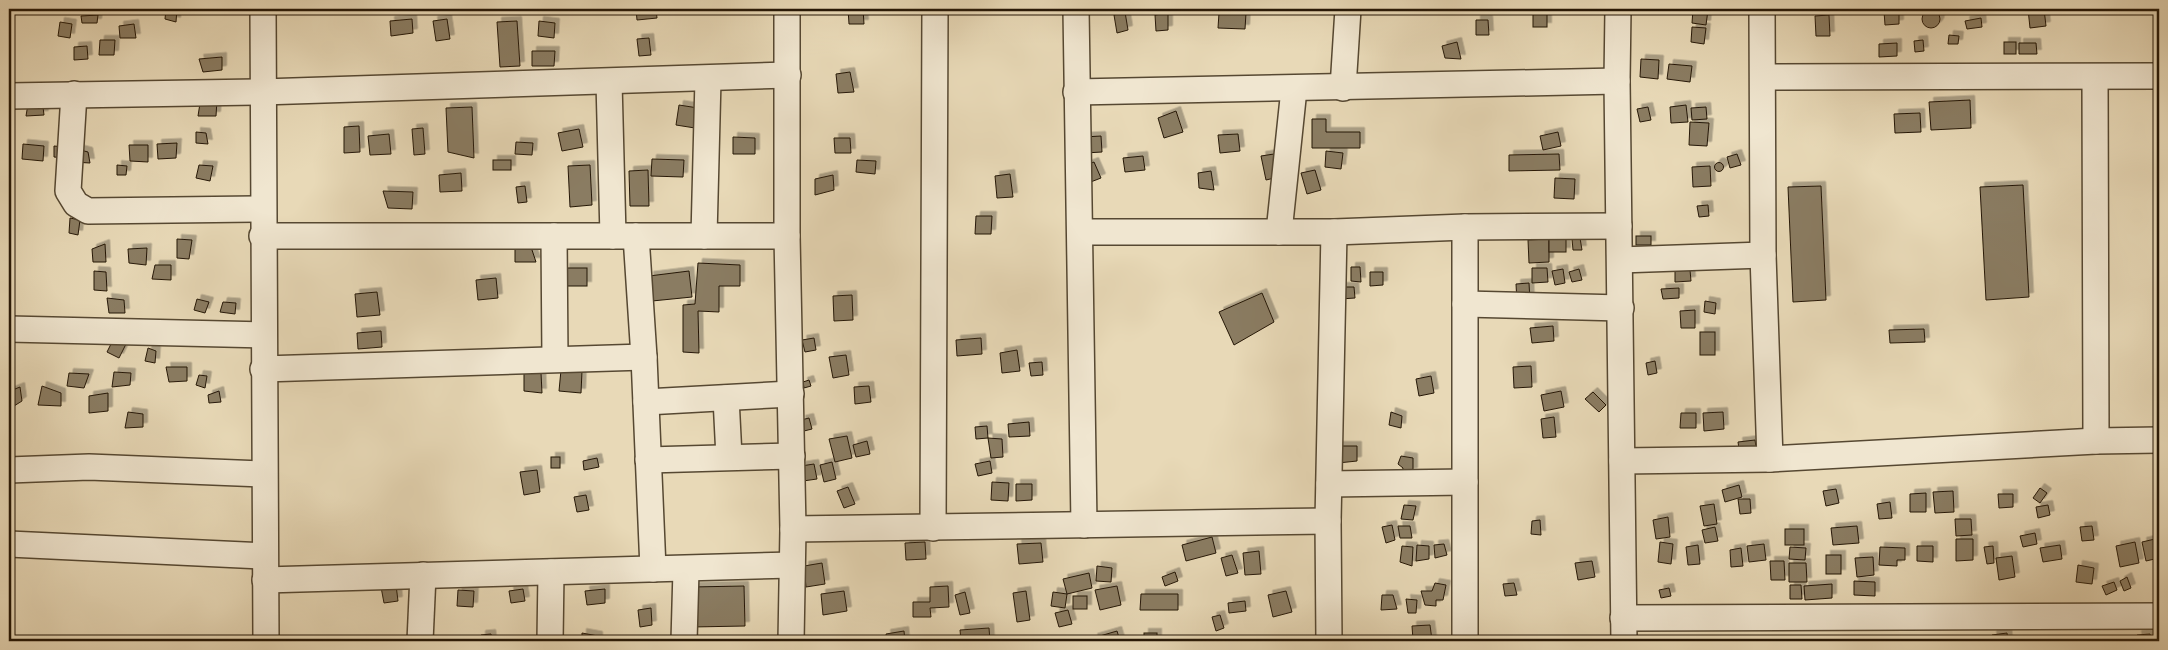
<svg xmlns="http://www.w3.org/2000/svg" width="2168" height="650" font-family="'Old Standard TT',serif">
<defs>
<filter id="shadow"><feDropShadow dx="4.5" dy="-4.5" stdDeviation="0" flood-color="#0004"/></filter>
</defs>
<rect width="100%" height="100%" fill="#e8d9b7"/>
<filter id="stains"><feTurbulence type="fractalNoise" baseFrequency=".004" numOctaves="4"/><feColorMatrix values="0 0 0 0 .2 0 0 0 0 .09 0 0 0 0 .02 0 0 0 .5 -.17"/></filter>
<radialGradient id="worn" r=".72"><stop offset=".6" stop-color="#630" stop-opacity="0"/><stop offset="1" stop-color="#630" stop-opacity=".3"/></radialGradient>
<!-- building -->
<g fill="#8a7c62" stroke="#251706" filter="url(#shadow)">
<polygon points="166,9 177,9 176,22 165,19"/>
<polygon points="558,9 573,9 574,11 558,13"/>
<polygon points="636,9 656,9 657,18 637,20"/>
<polygon points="848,9 863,9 864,24 849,24"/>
<polygon points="1088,9 1107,9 1107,12 1088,11"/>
<polygon points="1693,9 1708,10 1706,25 1692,23"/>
<polygon points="2028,9 2044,9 2046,26 2030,28"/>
<circle cx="1931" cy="19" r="9"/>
<polygon points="1884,11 1899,11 1899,24 1885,25"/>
<polygon points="1125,12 1128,30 1117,33 1114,15"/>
<polygon points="1168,13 1168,30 1156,31 1155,15"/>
<polygon points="1219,13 1246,13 1245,29 1218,28"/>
<rect x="1533" y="14" width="14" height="13"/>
<polygon points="98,15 97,23 82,23 81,16"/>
<polygon points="1829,15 1830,36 1816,36 1815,16"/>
<polygon points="1981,18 1982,27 1967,29 1965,21"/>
<polygon points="412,19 413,33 391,36 390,21"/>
<polygon points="447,19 450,39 436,41 433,21"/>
<polygon points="1476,20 1488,20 1489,35 1476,35"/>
<polygon points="517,21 520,66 500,67 497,22"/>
<polygon points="539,21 555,23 554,38 538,36"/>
<polygon points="60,22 72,24 70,38 58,36"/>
<polygon points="134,24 136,38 120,38 119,26"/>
<polygon points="1692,27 1706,28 1704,44 1691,42"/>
<polygon points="1949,35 1959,36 1958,44 1948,44"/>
<polygon points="649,38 651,55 639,56 637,39"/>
<polygon points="100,40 115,40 114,55 99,55"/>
<polygon points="1923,40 1924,51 1915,52 1914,41"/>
<polygon points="1457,42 1461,59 1445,58 1442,46"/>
<rect x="2004" y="42" width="12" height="12"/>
<polygon points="1897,43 1897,56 1879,57 1879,44"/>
<polygon points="2019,43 2036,43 2037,54 2019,54"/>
<polygon points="87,46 88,59 74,60 74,47"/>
<polygon points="532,51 555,51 554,66 532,66"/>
<polygon points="222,57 222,70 203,72 199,59"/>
<polygon points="1641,59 1659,60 1658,79 1640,77"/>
<polygon points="1669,64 1692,66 1690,82 1667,79"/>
<polygon points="850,72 854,92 838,93 836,74"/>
<polygon points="201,97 217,100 216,116 198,116"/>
<polygon points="29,98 42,99 44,115 26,116"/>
<polygon points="1970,100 1971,128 1931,130 1929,102"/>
<polygon points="679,105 698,108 695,128 676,125"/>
<polygon points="1686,105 1688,122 1671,123 1670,107"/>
<polygon points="472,107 474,158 448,152 446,108"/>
<polygon points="1648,107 1651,120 1640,122 1637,109"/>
<polygon points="1706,107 1707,119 1692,120 1691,108"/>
<polygon points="1176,111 1183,132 1164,138 1158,118"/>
<polygon points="1920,113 1921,132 1895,133 1894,114"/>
<polygon points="1312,119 1326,119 1326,132 1360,132 1360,148 1312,148"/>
<polygon points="1690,122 1709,123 1707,146 1689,145"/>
<polygon points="359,126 360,152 344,153 344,127"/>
<polygon points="423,128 425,154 414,155 412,129"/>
<polygon points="579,129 583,147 562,151 558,133"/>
<polygon points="196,132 206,133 208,144 196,143"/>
<polygon points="1558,132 1561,146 1543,150 1540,136"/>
<polygon points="389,134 391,154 370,155 368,136"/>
<polygon points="1238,134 1240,151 1220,153 1218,135"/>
<polygon points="1101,136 1102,152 1085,153 1084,137"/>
<polygon points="733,137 755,138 755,154 733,154"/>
<polygon points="834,138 850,138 851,153 835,153"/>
<polygon points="516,142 533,143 532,155 515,154"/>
<polygon points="177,143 176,158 158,159 157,144"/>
<polygon points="23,144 44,146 43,161 22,159"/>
<polygon points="129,145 148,145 148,162 130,161"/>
<polygon points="54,146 65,147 64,158 54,157"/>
<polygon points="73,148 88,152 90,163 73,162"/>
<polygon points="1326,151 1343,153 1341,169 1325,167"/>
<polygon points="1274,154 1279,177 1266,180 1261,156"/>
<polygon points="1559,154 1560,170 1509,171 1509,155"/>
<polygon points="1737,154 1741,165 1730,168 1727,157"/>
<polygon points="1143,156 1145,170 1125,172 1123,158"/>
<polygon points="652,159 684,160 683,177 651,176"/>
<rect x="493" y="160" width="18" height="10"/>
<polygon points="857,160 876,161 875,174 856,172"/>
<polygon points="1094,162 1101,178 1088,183 1081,167"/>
<circle cx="1719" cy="167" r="4.5"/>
<polygon points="117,165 127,166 126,175 117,175"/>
<polygon points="199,165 213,166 210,181 196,178"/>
<polygon points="590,165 592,205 570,207 568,166"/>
<polygon points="1710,166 1711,186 1693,187 1692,167"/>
<polygon points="648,170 649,206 630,206 629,171"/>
<polygon points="1315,170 1321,190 1307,194 1301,173"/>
<polygon points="1211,171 1214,190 1199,188 1198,173"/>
<polygon points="461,173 462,191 440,192 439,175"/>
<polygon points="1010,174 1013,197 997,198 995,176"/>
<polygon points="833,175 834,190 815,195 815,179"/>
<polygon points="1555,178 1575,179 1574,199 1554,198"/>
<polygon points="2023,185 2029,297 1986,300 1980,187"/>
<polygon points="525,186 527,202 518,203 516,187"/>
<polygon points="1821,186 1826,300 1793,302 1788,187"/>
<polygon points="383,191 413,192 412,209 388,208"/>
<polygon points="1708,205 1709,216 1699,217 1697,206"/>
<polygon points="976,216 992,216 991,234 975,234"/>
<polygon points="70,218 80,220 78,235 69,233"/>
<rect x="1636" y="236" width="15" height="9"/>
<polygon points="1580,238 1582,250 1573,250 1572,239"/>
<polygon points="177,239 192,240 189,259 177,258"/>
<polygon points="1549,239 1549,262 1529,263 1528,240"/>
<rect x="1549" y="239" width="17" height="13"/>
<polygon points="105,244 106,262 93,262 92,249"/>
<polygon points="515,244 530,244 536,262 515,262"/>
<polygon points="147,248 146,265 129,263 128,249"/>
<polygon points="698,263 740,265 740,286 719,286 719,312 698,311 699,353 683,352 683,305 695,304"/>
<polygon points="155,265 171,265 171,280 152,279"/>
<polygon points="1351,267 1360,267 1361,282 1351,281"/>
<rect x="565" y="268" width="22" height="18"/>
<polygon points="1532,268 1547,268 1548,282 1532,283"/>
<polygon points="1563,269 1565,283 1555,285 1552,271"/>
<polygon points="1579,269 1582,280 1572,282 1569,272"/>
<polygon points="1690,270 1691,281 1675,282 1675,271"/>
<polygon points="94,271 106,272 107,291 94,290"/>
<polygon points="689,271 692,297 652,301 649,276"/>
<polygon points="1370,272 1383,272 1383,285 1370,286"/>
<polygon points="496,278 498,298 478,300 476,280"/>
<polygon points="1529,283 1530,301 1517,302 1516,284"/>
<polygon points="1340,287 1354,287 1355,298 1340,299"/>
<polygon points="1679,288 1679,298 1663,299 1661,289"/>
<polygon points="377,292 380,315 357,317 355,294"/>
<polygon points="1262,293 1274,322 1234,345 1219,312"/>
<polygon points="852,295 853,320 834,321 833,296"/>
<polygon points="107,298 124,300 125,313 109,313"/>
<polygon points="197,299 209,302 205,313 194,310"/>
<polygon points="1705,301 1716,303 1715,314 1704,312"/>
<polygon points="223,302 236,303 235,314 220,312"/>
<polygon points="1695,310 1695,328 1681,328 1680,311"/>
<polygon points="1553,326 1554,341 1532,343 1530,328"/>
<polygon points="1924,329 1925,342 1890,343 1889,330"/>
<polygon points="381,331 382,347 358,349 357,333"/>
<rect x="1700" y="332" width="15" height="23"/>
<polygon points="114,338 126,344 119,358 107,352"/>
<polygon points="814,338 816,350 805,352 802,340"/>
<polygon points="981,338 982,354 957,356 956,340"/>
<polygon points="148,348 156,351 155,363 145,361"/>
<polygon points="1017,350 1020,371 1002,373 1000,353"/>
<polygon points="846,355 849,375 833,378 829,357"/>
<polygon points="1655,361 1657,373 1648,375 1646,363"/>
<polygon points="1042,362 1043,375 1031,376 1029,363"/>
<polygon points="1531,366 1532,387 1514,388 1513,367"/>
<polygon points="166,367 187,367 187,381 169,382"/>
<polygon points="561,370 582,371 581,393 559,391"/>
<polygon points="114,372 131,373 130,385 112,387"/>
<polygon points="69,373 89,374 84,388 67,386"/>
<polygon points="524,373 541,373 542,393 524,391"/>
<polygon points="199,375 207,376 205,388 196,385"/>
<polygon points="1431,376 1434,393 1419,396 1416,379"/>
<polygon points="809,380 811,386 804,388 803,382"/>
<polygon points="42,386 61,393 61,406 38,405"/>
<polygon points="869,386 871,402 855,404 854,387"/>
<polygon points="20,387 22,401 14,406 10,391"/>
<polygon points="219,391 221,402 209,403 208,395"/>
<polygon points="1561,391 1564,407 1544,411 1541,395"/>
<polygon points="1593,392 1606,405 1599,412 1585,399"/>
<polygon points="108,393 108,411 89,413 89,396"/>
<polygon points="128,412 143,414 143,427 125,428"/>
<polygon points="1391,412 1402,416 1401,428 1389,425"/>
<polygon points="1723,412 1724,429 1704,431 1703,413"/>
<polygon points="1681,413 1696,413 1696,428 1680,428"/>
<polygon points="1554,417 1556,437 1543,438 1541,419"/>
<polygon points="809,418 812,429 804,431 801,420"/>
<polygon points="1029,422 1030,436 1009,437 1008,424"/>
<polygon points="987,426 988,438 976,439 975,427"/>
<polygon points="847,436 852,458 835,462 829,439"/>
<polygon points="988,438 1002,439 1003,457 991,458"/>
<polygon points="1755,440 1757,454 1740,456 1738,442"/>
<polygon points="867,441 870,454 856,457 853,445"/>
<polygon points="1337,446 1357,446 1357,461 1338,463"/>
<polygon points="1401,456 1413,458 1413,472 1402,473 1403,468 1398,464"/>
<rect x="551" y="457" width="9" height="11"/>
<polygon points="597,458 599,467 584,470 583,461"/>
<polygon points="990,461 992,473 978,476 975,464"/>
<polygon points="832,462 836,479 824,482 820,465"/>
<polygon points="814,464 817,479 803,481 801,466"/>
<polygon points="537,470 540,492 524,495 520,472"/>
<polygon points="992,482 1009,483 1008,501 991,500"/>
<polygon points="1016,484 1032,484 1032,500 1016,501"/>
<polygon points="1739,485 1742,497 1725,502 1722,490"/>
<polygon points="848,487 855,504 844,508 837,491"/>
<polygon points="2040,488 2047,493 2040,503 2033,498"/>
<polygon points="1836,489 1839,503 1826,506 1823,491"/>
<polygon points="1953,491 1954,512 1935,513 1933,492"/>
<polygon points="1926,493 1926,512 1910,512 1910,494"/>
<polygon points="1998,494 2013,494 2013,507 1999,508"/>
<polygon points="586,495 589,510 577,512 574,497"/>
<polygon points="1738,499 1750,499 1751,513 1740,514"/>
<polygon points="1890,502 1892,518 1879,519 1877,504"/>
<polygon points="1714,504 1717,524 1704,526 1700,506"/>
<polygon points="1404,505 1416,506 1413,520 1401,519"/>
<polygon points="2048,505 2050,515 2038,518 2036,507"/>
<polygon points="1668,517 1670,537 1656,539 1653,520"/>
<polygon points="1955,519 1971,519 1972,535 1956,536"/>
<polygon points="1540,520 1541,535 1531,534 1532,521"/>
<polygon points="1392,525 1395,540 1386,543 1382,527"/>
<polygon points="1398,526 1410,526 1412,538 1400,538"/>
<polygon points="1857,526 1859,543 1833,545 1831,528"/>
<polygon points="2092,526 2094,540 2082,541 2080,527"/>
<polygon points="1715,527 1718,541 1705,543 1702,530"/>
<rect x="1785" y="529" width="19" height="16"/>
<polygon points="2035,533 2037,544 2023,547 2020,536"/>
<polygon points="1212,537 1216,553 1186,561 1182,545"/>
<polygon points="1956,539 1973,539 1973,560 1956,561"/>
<polygon points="2155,539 2159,558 2146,561 2142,542"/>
<polygon points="925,542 926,559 906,560 905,543"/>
<polygon points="1660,542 1673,544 1671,564 1658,562"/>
<polygon points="2135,542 2139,563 2120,567 2116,546"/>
<polygon points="1041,543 1043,562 1019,564 1017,544"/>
<polygon points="1444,544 1447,555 1435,558 1434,545"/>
<polygon points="1764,544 1766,560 1749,562 1747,546"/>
<polygon points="1417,545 1429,546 1429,559 1416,561"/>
<polygon points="1698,545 1700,564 1688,565 1686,547"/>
<polygon points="2060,545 2062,559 2043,562 2040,548"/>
<polygon points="1402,546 1413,547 1412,566 1400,562"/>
<polygon points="1917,546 1933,546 1933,562 1917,561"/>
<polygon points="1993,546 1994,563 1987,564 1984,547"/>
<polygon points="1790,547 1806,548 1805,560 1789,559"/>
<polygon points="1880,547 1905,548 1905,560 1897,560 1897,566 1879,565"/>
<polygon points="1741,548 1743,566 1731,567 1730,550"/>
<polygon points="1259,551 1261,574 1245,575 1243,553"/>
<polygon points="1232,555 1238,573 1226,576 1221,558"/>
<rect x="1826" y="555" width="15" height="19"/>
<polygon points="2012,556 2015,577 1999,580 1996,558"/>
<polygon points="1873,557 1874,575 1857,577 1855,558"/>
<polygon points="1592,561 1595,577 1578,580 1575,563"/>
<polygon points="1770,561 1784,561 1785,580 1771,580"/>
<polygon points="822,563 825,584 806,587 804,566"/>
<polygon points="1789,563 1806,563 1807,582 1789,582"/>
<polygon points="2078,565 2094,568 2092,584 2076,582"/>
<polygon points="1097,566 1112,568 1111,582 1096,581"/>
<polygon points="1175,572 1178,581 1165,586 1162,577"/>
<polygon points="1089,573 1092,588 1067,594 1063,579"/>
<polygon points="2127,577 2131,588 2124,591 2120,581"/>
<polygon points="1854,581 1875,582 1875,596 1854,595"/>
<polygon points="2114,582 2117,590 2106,595 2102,586"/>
<polygon points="1435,583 1446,585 1443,600 1436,600 1436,606 1425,605 1421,591 1432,591"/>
<polygon points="1514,583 1517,595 1505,596 1503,584"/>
<polygon points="1832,584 1832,598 1805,600 1804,586"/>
<polygon points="396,585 398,601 384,603 381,587"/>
<polygon points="1790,585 1801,585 1802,599 1790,599"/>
<polygon points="744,586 745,626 692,627 691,587"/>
<polygon points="948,586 949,607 930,608 931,617 913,617 913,602 930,602 930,587"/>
<polygon points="1117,586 1121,605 1100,610 1095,590"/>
<polygon points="1669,588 1671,596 1661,598 1659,590"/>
<polygon points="523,589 525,601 511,603 509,591"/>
<polygon points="605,589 605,603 587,605 585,591"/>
<polygon points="458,590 474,591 473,607 457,606"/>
<polygon points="844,591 847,611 823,615 821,594"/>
<polygon points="1026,591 1030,620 1017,622 1013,593"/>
<polygon points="1286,591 1292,612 1273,617 1268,595"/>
<polygon points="965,592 970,613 960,615 955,595"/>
<polygon points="1053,592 1067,594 1065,608 1051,606"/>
<polygon points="1141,594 1178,594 1178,610 1140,610"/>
<polygon points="1382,595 1393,595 1397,609 1381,610"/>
<rect x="1073" y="596" width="14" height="13"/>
<polygon points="1406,599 1417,600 1416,613 1408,613"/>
<polygon points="1245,601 1246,611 1229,613 1228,603"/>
<polygon points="651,608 652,625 640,627 638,610"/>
<polygon points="1068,610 1072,624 1059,627 1055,613"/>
<polygon points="1220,615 1224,628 1216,631 1212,617"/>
<polygon points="1430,625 1432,640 1413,640 1412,626"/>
<polygon points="989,628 990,641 961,641 960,630"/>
<polygon points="904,631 905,641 887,641 886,634"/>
<polygon points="1117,631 1120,641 1094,641 1093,638"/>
<polygon points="582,633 598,636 598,641 582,641"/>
<rect x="1144" y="633" width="13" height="8"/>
<polygon points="2007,633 2008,641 1993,641 1992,635"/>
<polygon points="491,634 492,641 481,641 481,635"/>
<polygon points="2150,634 2151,641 2138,641 2137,635"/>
</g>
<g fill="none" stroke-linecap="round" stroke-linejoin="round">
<!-- minor casing -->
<g stroke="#564832" stroke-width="28">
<g id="minor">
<polyline points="263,9 266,641"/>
<polyline points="787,9 787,236 793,529 791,641"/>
<polyline points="1076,9 1084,525"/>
<polyline points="1618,9 1617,81 1624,641"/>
<polyline points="1762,9 1763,255 1770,459"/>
<polyline points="1763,77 2159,76"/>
<polyline points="2095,77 2096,441"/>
<polyline points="609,82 613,236"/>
<polyline points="1343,88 1348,9"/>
<polyline points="1076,92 1617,81"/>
<polyline points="74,94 68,191 76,204 88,211 262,209"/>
<polyline points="9,96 262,92 788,75"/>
<polyline points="1465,227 1465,641"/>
<polyline points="1080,232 1334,232 1465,227 1619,226"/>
<polyline points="1279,232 1294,89"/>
<polyline points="262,236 787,236"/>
<polyline points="554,236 555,358"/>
<polyline points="636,236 644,357 653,569"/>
<polyline points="704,236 708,79"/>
<polyline points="1620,260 1763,255"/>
<polyline points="1465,304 1621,308"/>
<polyline points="9,329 264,335"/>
<polyline points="263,369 644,357"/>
<polyline points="726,398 729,457"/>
<polyline points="646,402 791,394"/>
<polyline points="648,460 792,456"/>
<polyline points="1622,461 1770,459 2096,441 2159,440"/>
<polyline points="9,470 89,467 264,474"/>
<polyline points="1329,484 1465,482"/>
<polyline points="933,528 935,9"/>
<polyline points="793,529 1328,521"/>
<polyline points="9,544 264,556"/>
<polyline points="265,580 792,565"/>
<polyline points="1623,618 2159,616"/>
<polyline points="420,641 423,575"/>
<polyline points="550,641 551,572"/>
<polyline points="684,641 686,570"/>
<polyline points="1329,641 1328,521 1334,232"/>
</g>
</g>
<!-- minor -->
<use href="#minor" stroke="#f0e6d0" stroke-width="25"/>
</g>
<!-- margin -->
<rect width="2168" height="650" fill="none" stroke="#e8d9b7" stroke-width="30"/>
<rect x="10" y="10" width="2148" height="630" fill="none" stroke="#251706" stroke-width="2.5"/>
<rect x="15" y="15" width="2138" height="620" fill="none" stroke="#251706"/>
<rect width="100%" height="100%" filter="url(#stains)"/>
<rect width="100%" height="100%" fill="url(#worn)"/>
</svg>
